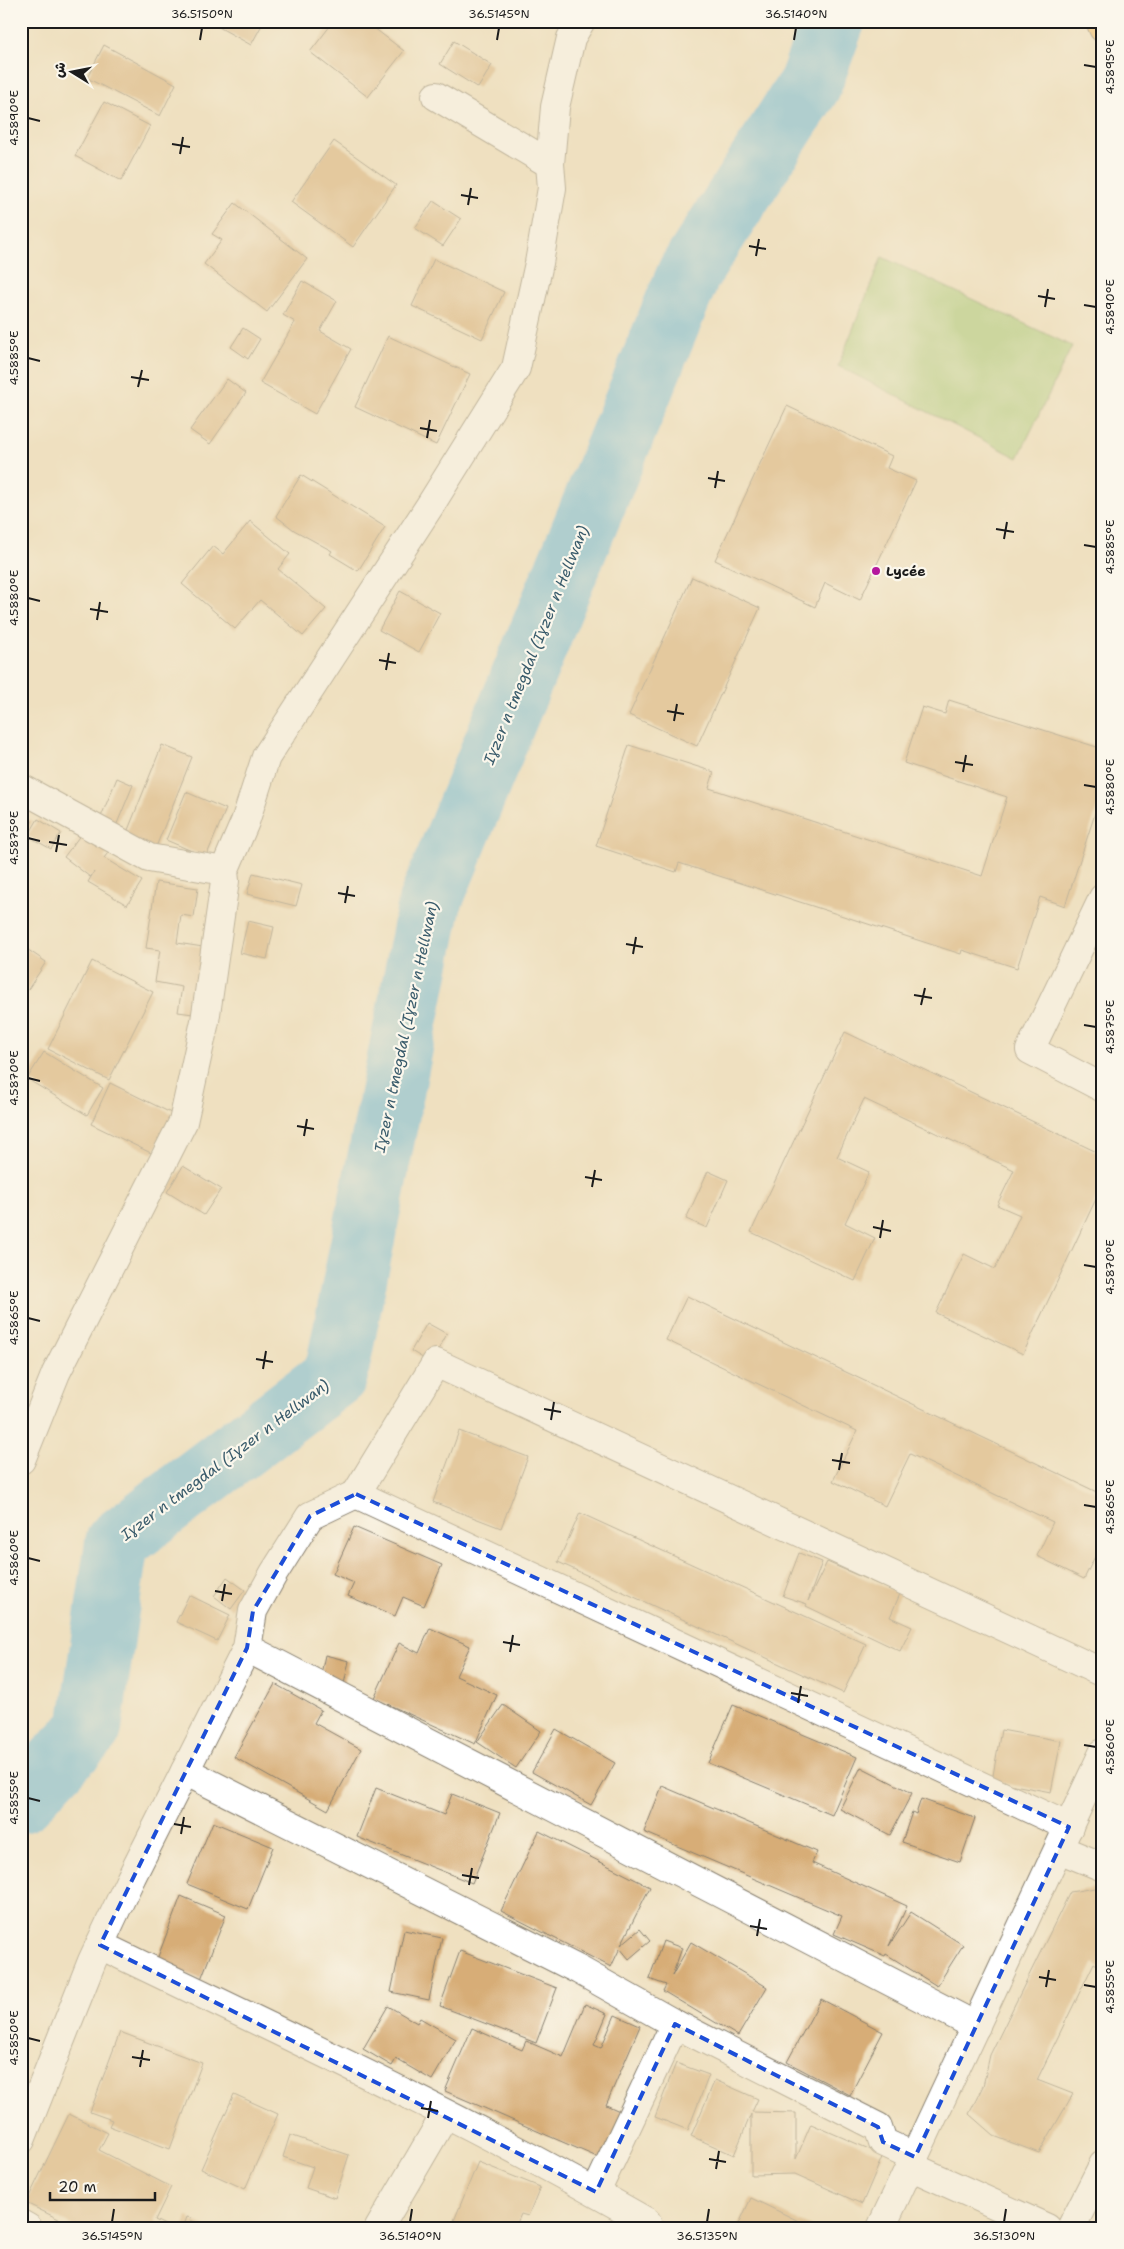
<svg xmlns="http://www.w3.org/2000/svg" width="1124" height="2249" font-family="'Shantell Sans','Playpen Sans Arabic',sans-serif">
<rect width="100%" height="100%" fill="#fbf7ec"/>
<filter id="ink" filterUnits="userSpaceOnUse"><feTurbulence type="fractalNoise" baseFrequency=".02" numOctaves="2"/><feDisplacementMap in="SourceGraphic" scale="10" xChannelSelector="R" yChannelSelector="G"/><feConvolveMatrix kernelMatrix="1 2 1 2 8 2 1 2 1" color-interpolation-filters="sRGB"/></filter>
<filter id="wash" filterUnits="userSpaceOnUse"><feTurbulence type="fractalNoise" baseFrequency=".0096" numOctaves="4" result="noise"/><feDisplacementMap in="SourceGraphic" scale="20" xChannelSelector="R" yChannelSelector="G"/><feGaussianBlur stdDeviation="1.12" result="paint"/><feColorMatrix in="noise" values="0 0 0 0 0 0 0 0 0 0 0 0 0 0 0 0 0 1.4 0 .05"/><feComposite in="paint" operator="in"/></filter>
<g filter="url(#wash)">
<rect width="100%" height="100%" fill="#efe0c0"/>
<!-- green -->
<polygon fill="#a3cb77" stroke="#60744a" points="882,257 1072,346 1018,458 838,366"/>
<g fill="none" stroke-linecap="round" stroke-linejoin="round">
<!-- river -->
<polyline stroke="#65b9e1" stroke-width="64" points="21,1801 90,1728 117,1542 336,1375 430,902 689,273 810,84 833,21"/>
</g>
<g id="blocks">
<!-- building -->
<g fill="#d7ad77">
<polygon points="208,21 264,21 251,45"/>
<polygon points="334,21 365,21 404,51 368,97 310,52"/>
<polygon points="454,41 492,65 478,88 440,64"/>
<polygon points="104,45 176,84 160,116 87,78"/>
<polygon points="104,102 150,126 121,181 75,156"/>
<polygon points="334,141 396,185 353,247 291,202"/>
<polygon points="433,201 461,219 443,246 415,228"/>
<polygon points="235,203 307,259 267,312 204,264 222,240 212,234"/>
<polygon points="434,259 504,292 482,339 412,306"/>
<polygon points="302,281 337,301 320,331 351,349 315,414 260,383 295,322 283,315"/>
<polygon points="243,328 260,339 248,359 231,347"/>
<polygon points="388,336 470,374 436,445 355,407"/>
<polygon points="227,379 246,393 210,444 190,430"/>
<polygon points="787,406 892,456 887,468 916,481 860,600 825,583 815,607 715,560"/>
<polygon points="301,475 385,527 358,571 330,554 332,551 294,530 276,516"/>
<polygon points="250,521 290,554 278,569 326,609 303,636 260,600 235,629 182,584 213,546 223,554"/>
<polygon points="692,577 760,608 697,746 629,715"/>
<polygon points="400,591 440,613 419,652 379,630"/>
<polygon points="949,700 1103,749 1103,789 1065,906 1040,897 1017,968 962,950 961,954 679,863 676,872 596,846 629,745 714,772 709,788 982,876 1007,797 904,763 922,707 945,714"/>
<polygon points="162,745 192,757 154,852 124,840"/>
<polygon points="117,778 133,785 114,831 98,824"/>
<polygon points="186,792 226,809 206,857 166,840"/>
<polygon points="21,817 32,821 21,848"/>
<polygon points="38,819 61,833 51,849 28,836"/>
<polygon points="84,830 110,850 104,858 142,881 127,905 88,882 94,872 90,877 64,857"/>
<polygon points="253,873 302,885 296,906 247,894"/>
<polygon points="156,882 198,888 194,917 181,915 177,943 203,947 193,1014 178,1012 182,987 155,982 160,950 146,948"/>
<polygon points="248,921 274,927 267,959 240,953"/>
<polygon points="21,945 46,962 21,1000"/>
<polygon points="92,961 153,992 109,1080 48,1049"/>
<polygon points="845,1032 1103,1155 1103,1184 1023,1354 936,1313 964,1254 995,1269 1020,1215 997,1205 1014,1170 864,1099 837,1157 869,1172 845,1223 875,1238 855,1281 751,1232"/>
<polygon points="44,1052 103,1088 87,1115 27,1079"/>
<polygon points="110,1083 173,1114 153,1154 91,1124"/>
<polygon points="183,1166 221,1189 204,1215 167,1192"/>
<polygon points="708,1171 728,1180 707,1228 686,1219"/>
<polygon points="687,1296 1103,1495 1103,1540 1084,1579 1037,1556 1053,1522 910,1454 885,1506 833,1481 857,1431 666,1340"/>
<polygon points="427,1323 447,1334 431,1363 411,1351"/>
<polygon points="459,1431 528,1457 501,1528 433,1502"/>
<polygon points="580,1513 866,1644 843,1693 558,1562"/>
<polygon points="354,1527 442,1565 424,1606 403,1597 395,1616 348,1596 354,1583 333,1574"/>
<polygon points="799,1553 822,1562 808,1601 827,1562 900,1594 890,1617 912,1627 900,1651 806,1606 807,1604 783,1596"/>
<polygon points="227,1577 245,1590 231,1609 214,1596"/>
<polygon points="189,1595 230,1615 217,1641 176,1622"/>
<polygon points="430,1628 470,1646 456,1676 497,1695 475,1744 374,1698 399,1643 419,1653"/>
<polygon points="325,1655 349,1661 344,1684 320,1679"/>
<polygon points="275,1684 321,1710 314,1723 361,1749 328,1810 234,1757"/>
<polygon points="503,1705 541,1731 516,1768 477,1742"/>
<polygon points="733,1705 857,1757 832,1815 708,1763"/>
<polygon points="556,1729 615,1763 591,1805 532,1772"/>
<polygon points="1001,1730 1061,1741 1051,1792 992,1781"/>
<polygon points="861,1767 912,1793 890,1835 840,1809"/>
<polygon points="662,1786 817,1852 812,1863 907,1906 889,1946 911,1912 963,1945 937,1986 886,1954 885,1956 834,1934 842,1916 644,1832"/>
<polygon points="376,1788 444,1815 452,1794 500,1813 472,1883 357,1837"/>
<polygon points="921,1799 975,1818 960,1862 902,1842 912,1812 916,1814"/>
<polygon points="213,1822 273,1847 248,1909 187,1884"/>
<polygon points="539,1831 650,1887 621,1945 640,1929 650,1941 629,1959 620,1948 611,1967 501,1911"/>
<polygon points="1095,1888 1103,1892 1103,1969 1094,1963 1037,2080 1073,2094 1039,2153 994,2136 969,2114 983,2086 990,2055 1070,1892"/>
<polygon points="181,1896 226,1915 201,1979 156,1962"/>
<polygon points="404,1930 442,1938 429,2000 391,1992"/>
<polygon points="663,1941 682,1948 672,1976 691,1942 767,1987 738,2036 663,1991 666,1985 649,1979"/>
<polygon points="460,1951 557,1988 536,2043 440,2006"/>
<polygon points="821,1999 883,2032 850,2095 787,2062"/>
<polygon points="585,2004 607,2014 594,2045 601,2048 615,2015 640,2026 606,2105 624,2113 604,2160 445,2091 472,2028 522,2050 526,2041 563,2057"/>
<polygon points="388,2006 417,2023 420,2018 456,2039 432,2080 396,2059 392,2066 363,2049"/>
<polygon points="120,2032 202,2063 170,2149 109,2126 112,2120 90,2112"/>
<polygon points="676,2063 709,2075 688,2130 655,2117"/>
<polygon points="715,2080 758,2099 752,2112 796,2113 796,2159 811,2124 883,2155 862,2204 795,2174 751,2175 751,2114 734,2155 691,2136"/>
<polygon points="234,2094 278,2114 245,2189 201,2169"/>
<polygon points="69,2114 108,2133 99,2150 171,2187 155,2220 171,2228 77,2228 26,2203"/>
<polygon points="290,2135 349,2155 335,2198 306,2188 313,2167 283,2157"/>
<polygon points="478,2162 540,2187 528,2216 521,2214 515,2228 451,2228"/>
<polygon points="751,2198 813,2228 737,2228"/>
<polygon points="187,2217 191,2218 190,2220 208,2228 183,2228"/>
</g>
</g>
</g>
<g filter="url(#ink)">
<use href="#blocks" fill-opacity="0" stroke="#867e6e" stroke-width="1"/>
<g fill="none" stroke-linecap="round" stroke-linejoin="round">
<!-- minor casing -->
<g stroke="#867e6e" stroke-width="30">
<g id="minor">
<polyline points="436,96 550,164"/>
<polyline points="21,788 149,858 224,871"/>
<polyline points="1103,898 1030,1050 1103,1088"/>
<polyline points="21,1460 56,1373 183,1122 205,1021 225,881 224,871 245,822 266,757 431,504 516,368 539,263 552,188 550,164 555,107 571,38 581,21"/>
<polyline points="356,1494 1069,1827"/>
<polyline points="247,1648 976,2026"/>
<polyline points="185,1771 579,1970 675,2024 878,2127 883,2142 915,2157"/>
<polyline points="1059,1849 1103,1867"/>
<path d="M 100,1945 C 284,2034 470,2120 647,2222 L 644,2228"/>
<polyline points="21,2140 92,1961 130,1880 247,1648 253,1611 274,1573 310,1516 356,1494 436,1363 1103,1673"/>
<polyline points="910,2166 1047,2228"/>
<polyline points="596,2192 675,2024"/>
<polyline points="21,2224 28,2228"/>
<polyline points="379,2228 445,2115"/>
<polyline points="881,2228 1103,1753"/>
<polyline points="1071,2228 1103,2165"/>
</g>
</g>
<!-- major casing -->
<g stroke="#867e6e" stroke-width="30">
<polyline id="major" points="1100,21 1103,28"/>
</g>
<!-- minor -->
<use href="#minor" stroke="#fff" stroke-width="28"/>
<!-- major -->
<use href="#major" stroke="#f7c06c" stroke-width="28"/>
</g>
</g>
<!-- marked area -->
<path d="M0 0H1124V2249H0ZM 356,1494 L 1069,1827 L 915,2157 L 883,2142 L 878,2127 L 675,2024 L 596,2192 L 100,1945 L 247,1648 L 253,1611 L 310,1516 Z" fill="#efe0c0" fill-opacity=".55" fill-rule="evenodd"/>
<path fill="none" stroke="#1d4ed8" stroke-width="4" stroke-dasharray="10 6" stroke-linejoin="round" d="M 356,1494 L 1069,1827 L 915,2157 L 883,2142 L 878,2127 L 675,2024 L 596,2192 L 100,1945 L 247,1648 L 253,1611 L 310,1516 Z"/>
<!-- ticks -->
<path fill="none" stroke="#1c1c1c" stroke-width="2" d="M 200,40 L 202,28M 497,40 L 499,28M 794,40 L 796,28M 1084,65 L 1096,67M 28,118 L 40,121M 172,144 L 190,147M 180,154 L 183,137M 461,195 L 478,198M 468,205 L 471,188M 749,246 L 766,249M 756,256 L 759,239M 1038,296 L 1055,299M 1084,305 L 1096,307M 1045,307 L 1048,289M 28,358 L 40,361M 131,377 L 149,380M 138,387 L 142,370M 420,428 L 437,431M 427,438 L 430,420M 708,478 L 725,481M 715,488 L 718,471M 996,529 L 1014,532M 1004,539 L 1007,522M 1084,545 L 1096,547M 28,598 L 40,601M 90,609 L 108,612M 97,620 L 100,602M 379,660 L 396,663M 386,670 L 389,653M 667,711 L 684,714M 674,721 L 677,704M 955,762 L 973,765M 963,772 L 966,755M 1084,785 L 1096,787M 28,838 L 40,841M 49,842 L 67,845M 56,852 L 59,835M 338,893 L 355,896M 345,903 L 348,886M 626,944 L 643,947M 633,954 L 636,937M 914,995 L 932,998M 921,1005 L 925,988M 1084,1025 L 1096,1027M 28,1078 L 40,1081M 297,1126 L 314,1129M 304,1136 L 307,1119M 585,1177 L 602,1180M 592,1187 L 595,1170M 873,1227 L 891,1231M 880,1238 L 883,1220M 1084,1265 L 1096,1267M 28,1318 L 40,1321M 256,1359 L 273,1362M 263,1369 L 266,1351M 544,1409 L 561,1412M 551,1420 L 554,1402M 832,1460 L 850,1463M 839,1470 L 842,1453M 1084,1505 L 1096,1507M 28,1558 L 40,1561M 215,1591 L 232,1594M 222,1601 L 225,1584M 503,1642 L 520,1645M 510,1652 L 513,1635M 791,1693 L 808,1696M 798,1703 L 801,1686M 1084,1745 L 1096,1747M 28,1798 L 40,1801M 174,1824 L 191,1827M 181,1834 L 184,1817M 462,1875 L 479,1878M 469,1885 L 472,1868M 750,1926 L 767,1929M 757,1936 L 760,1919M 1039,1977 L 1056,1980M 1084,1985 L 1096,1987M 1046,1987 L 1049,1970M 28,2038 L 40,2041M 132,2057 L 150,2060M 140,2067 L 143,2050M 421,2108 L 438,2111M 428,2118 L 431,2101M 709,2159 L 726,2162M 716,2169 L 719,2151M 112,2222 L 114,2209M 410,2222 L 412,2209M 707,2222 L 709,2209M 1004,2222 L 1006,2209"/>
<!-- markers -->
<circle fill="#b5179e" stroke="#fbf7ec" stroke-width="2" cx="876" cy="571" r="5"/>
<g text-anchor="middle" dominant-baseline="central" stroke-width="4.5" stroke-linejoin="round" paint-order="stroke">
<!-- poi labels -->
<g font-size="14" font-weight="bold" fill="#1c1c1c" stroke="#fbf7ec" text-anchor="start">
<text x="886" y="571">Lycée</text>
</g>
<!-- water labels -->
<g font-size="15" font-style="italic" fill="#395b6b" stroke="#fbf7ec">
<text transform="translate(536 645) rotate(-68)">Iɣzer n tmegdal (Iɣzer n Hellwan)</text>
<text transform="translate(406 1027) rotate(-78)">Iɣzer n tmegdal (Iɣzer n Hellwan)</text>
<text transform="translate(225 1460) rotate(-37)">Iɣzer n tmegdal (Iɣzer n Hellwan)</text>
</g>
</g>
<!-- margin -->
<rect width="1124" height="2249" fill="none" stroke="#fbf7ec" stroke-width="55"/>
<!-- north arrow -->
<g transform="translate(72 72) rotate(280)" stroke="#fbf7ec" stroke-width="4" paint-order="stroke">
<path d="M0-4L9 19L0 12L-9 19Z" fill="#1c1c1c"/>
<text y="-8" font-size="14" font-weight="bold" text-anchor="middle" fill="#1c1c1c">ش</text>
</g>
<!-- scale -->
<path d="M50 2192v8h105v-8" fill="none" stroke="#1c1c1c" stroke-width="2.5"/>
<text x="58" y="2192" font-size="15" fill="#1c1c1c" stroke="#fbf7ec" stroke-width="4" paint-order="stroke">20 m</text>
<rect x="28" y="28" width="1068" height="2194" fill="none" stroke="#1c1c1c" stroke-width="2"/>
<g font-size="12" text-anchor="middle" fill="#1c1c1c">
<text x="202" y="18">36.5150°N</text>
<text x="499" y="18">36.5145°N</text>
<text x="796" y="18">36.5140°N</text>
<text transform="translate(1110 67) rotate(-90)" y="4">4.5895°E</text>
<text transform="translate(14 118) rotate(-90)" y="4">4.5890°E</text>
<text transform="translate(1110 307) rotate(-90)" y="4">4.5890°E</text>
<text transform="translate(14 358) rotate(-90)" y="4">4.5885°E</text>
<text transform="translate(1110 547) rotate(-90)" y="4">4.5885°E</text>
<text transform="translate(14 598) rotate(-90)" y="4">4.5880°E</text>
<text transform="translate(1110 787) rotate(-90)" y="4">4.5880°E</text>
<text transform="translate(14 838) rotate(-90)" y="4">4.5875°E</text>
<text transform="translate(1110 1027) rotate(-90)" y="4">4.5875°E</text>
<text transform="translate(14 1078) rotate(-90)" y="4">4.5870°E</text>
<text transform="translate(1110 1267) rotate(-90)" y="4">4.5870°E</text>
<text transform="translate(14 1318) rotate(-90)" y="4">4.5865°E</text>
<text transform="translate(1110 1507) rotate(-90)" y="4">4.5865°E</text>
<text transform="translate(14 1558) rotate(-90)" y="4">4.5860°E</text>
<text transform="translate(1110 1747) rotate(-90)" y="4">4.5860°E</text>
<text transform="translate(14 1798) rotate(-90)" y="4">4.5855°E</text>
<text transform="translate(1110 1987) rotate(-90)" y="4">4.5855°E</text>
<text transform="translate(14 2038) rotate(-90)" y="4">4.5850°E</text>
<text x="112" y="2240">36.5145°N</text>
<text x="410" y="2240">36.5140°N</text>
<text x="707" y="2240">36.5135°N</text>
<text x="1004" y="2240">36.5130°N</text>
</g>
</svg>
